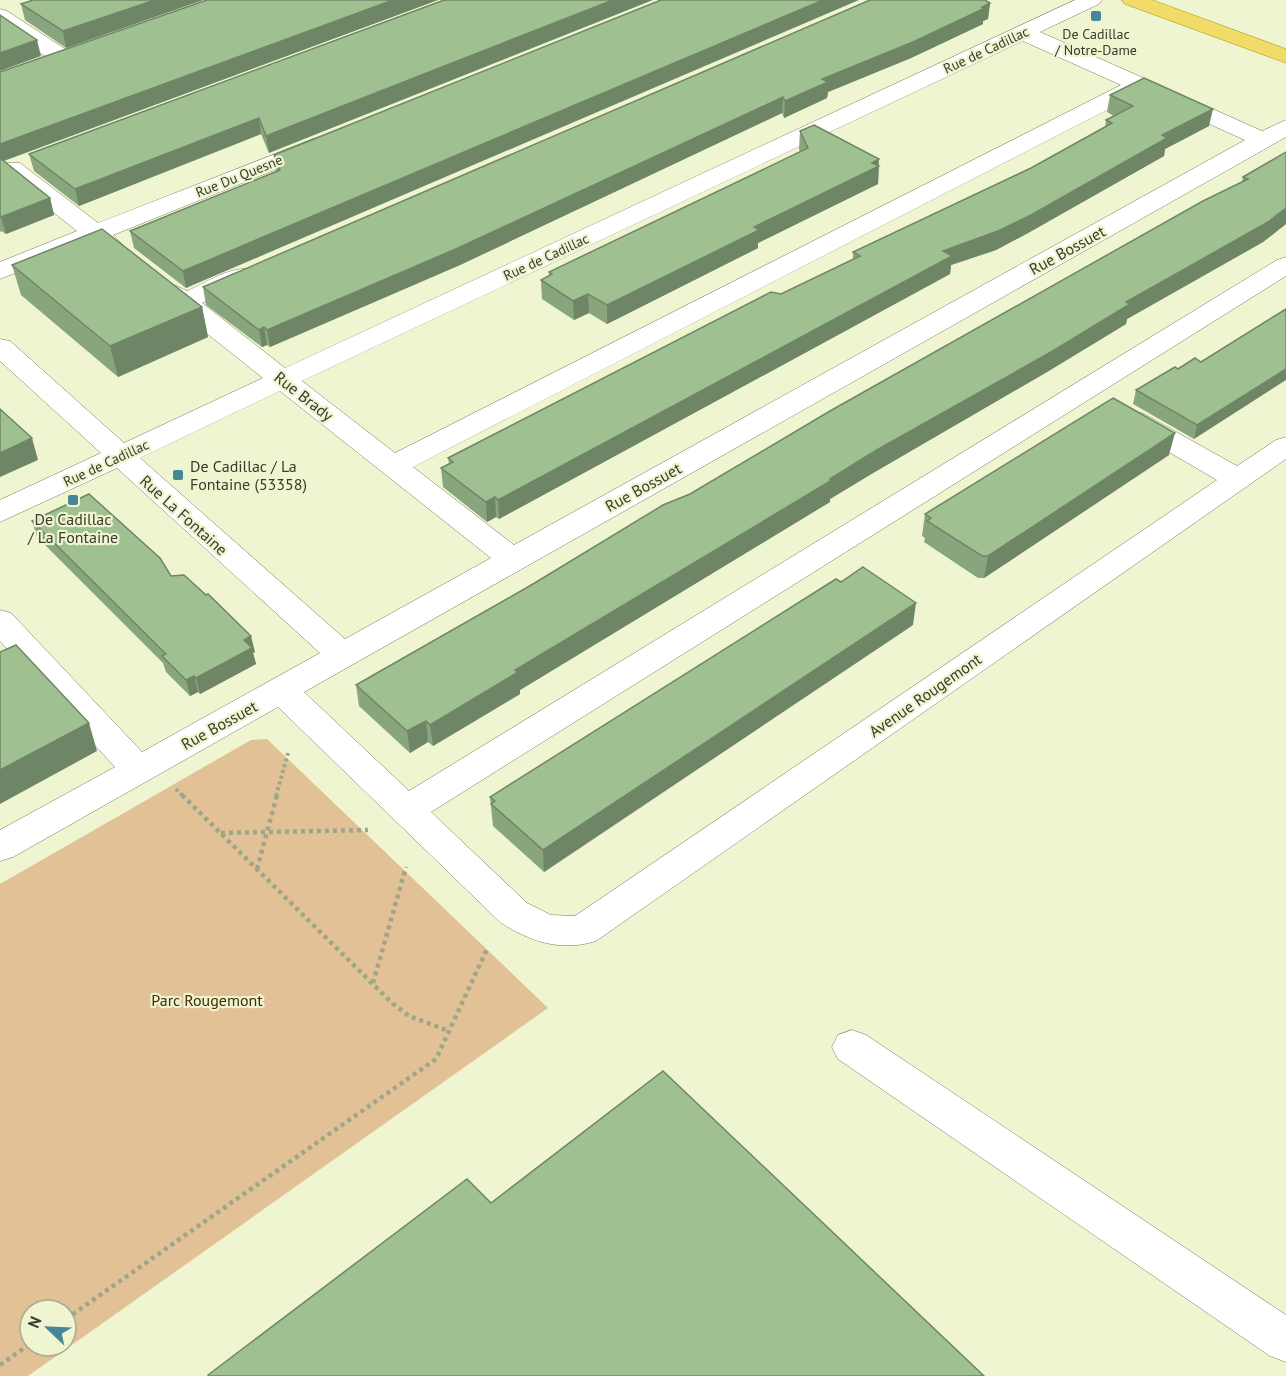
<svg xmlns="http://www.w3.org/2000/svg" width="1286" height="1376" font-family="'PT Sans',sans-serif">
<rect width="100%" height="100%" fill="#eef5d0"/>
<!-- green -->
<path fill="#e1c195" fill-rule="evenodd" d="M 267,739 L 548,1008 L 28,1376 L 0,1376 L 0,884 L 251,740 ZM 30,1310 L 66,1310 L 66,1346 L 30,1346 Z"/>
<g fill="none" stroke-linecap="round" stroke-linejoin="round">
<!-- minor casing -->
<g stroke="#757b5a" stroke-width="1">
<g id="minor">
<path d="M 1075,0 L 1102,0 L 1099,4 L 1040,32 L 1262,131 L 1286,120 L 1286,137 L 304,692 L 409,791 L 1277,260 L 1286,257 L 1286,276 L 431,812 L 527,903 L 551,915 L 575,916 L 1217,480 L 1124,426 L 1120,420 L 1124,414 L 1134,411 L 1144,414 L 1237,466 L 1276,440 L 1286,437 L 1286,459 L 596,941 C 561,952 532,942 501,923 L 278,707 L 13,857 L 0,861 L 0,830 L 115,767 L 0,641 L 0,610 L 11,613 L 142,752 L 320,653 L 117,468 L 0,522 L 0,500 L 101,453 L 0,361 L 0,339 L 10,341 L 124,443 L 263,378 L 161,297 L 157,291 L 161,285 L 170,283 L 187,291 C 206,283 233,264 254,270 L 258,275 L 254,280 L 202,303 L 285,368 ZM 1023,41 L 1121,85 L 395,453 L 302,381 ZM 1140,93 L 1245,140 L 514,545 L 413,467 ZM 280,391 L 491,558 L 345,639 L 140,458 Z"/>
<polygon points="0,9 7,11 71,53 74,58 71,63 55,63 0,25"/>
<path d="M 316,138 L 324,140 L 328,145 L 324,150 L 113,235 L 123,245 L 119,250 C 107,253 101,251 92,243 L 0,279 L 0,262 L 77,231 L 4,173 L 0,168 L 4,163 L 20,163 L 98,223 Z"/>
<polygon points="852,1030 866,1035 1286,1315 1286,1362 1270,1356 838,1059 832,1047 838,1035"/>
</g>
</g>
<!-- major casing -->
<g stroke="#aa9413" stroke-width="1">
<polygon id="major" points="1122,0 1152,0 1286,49 1286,63 1125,4"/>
</g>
<!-- path-far1 -->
<g stroke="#9fa58a" stroke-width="4" stroke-dasharray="3 3" stroke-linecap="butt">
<polyline points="176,789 183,796"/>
<polyline points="276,796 288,753"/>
</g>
<!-- path -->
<g stroke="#9fa58a" stroke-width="4.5" stroke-dasharray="4 4" stroke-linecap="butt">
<polyline points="182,795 392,1003 409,1016 449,1031"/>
<polyline points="221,833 368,830"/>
<polyline points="257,869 277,795"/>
<polyline points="373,983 406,867"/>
<polyline points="66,1319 436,1059 488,947"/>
<polyline points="0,1365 30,1344"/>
</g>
<!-- minor -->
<use href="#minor" fill="#fff" fill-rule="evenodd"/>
<!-- major -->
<use href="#major" fill="#f1dc69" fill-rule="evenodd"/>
</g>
<!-- wall -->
<g fill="#89a57d">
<polygon points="203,0 66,48 25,20 21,4"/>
<polygon points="438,0 4,161 50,198 54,215 6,234 1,231 0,232 0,72"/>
<polygon points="444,0 269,153 261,134 79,206 34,171 29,154"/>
<polygon points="661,0 186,288 134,248 130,231 276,172 274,155"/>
<polygon points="990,3 988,19 983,21 983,24 911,58 828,92 827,98 784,118 782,113 460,265 270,347 267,345 262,347 206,305 203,287"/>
<polygon points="1110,95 1209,126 1165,149 1164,156 1028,233 996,250 951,265 950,274 499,519 496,517 487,522 443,487 441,468 449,464 448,458 853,259 853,252 1031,168 1105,128 1106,120 1114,116 1107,112"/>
<polygon points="800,131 879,166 878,184 758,243 758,248 607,324 589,313 574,320 542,299 541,280 549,276 549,272 800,152 799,149"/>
<polygon points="1286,152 1286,224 1263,242 1127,319 1126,324 1047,372 873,473 830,499 830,502 520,690 520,694 433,746 428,742 410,753 359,706 356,685 690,494 1242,182 1243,177"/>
<polygon points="12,265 202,307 208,337 118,377 21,295"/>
<polygon points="1286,309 1194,439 1133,404 1136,390 1178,369 1201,362"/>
<polygon points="1169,455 984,578 978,578 924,542 925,538 922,536 925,514"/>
<polygon points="32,521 255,652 253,653 256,664 200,694 198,692 190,696 166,672 163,663 37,537"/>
<polygon points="913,625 544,872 493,826 490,797"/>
</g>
<!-- shaded-wall -->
<g fill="#6f8666">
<polygon points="155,0 203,0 66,48 63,31"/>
<polygon points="393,0 438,0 3,161 0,167 0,144"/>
<polygon points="613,0 653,0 269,153 266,136"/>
<polygon points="823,0 859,0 186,288 183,271"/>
<polygon points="990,3 988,19 983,21 983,24 911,58 828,92 827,98 784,118 785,101 822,79"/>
<polygon points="37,40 41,56 0,71 0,53"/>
<polygon points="783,97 782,113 460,265 270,347 267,330"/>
<polygon points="1213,109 1209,126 1165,149 1164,156 1028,233 996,250 951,265 950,274 499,519 498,500 943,251"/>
<polygon points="259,118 261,134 79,206 75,189"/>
<polygon points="879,159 878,184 758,243 758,248 607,324 607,305 754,227"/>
<polygon points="50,198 54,215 6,234 1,217"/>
<polygon points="1286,208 1286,224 1263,242 1127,319 1126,324 1047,372 873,473 830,499 830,502 520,690 520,694 433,746 430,725 515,670 875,451 1126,302"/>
<polygon points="588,294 589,313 574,320 573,301"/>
<polygon points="202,307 208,337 118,377 110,346"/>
<polygon points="264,327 267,345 262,347 259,330"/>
<polygon points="1286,362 1286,380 1194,439 1197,425"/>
<polygon points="1175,433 1169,455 984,578 988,556"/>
<polygon points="32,438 38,460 0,477 0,453"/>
<polygon points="495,497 496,517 487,522 486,502"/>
<polygon points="916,603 913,625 544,872 543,850"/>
<polygon points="251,636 255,652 253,653 256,664 200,694 196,678 244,640"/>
<polygon points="194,676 198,692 190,696 186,680"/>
<polygon points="426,721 428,742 410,753 407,731"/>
<polygon points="89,723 97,751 0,804 0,770"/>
</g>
<!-- building -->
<g fill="#9fc091" stroke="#6f8666" stroke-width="1.5">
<polygon points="33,0 155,0 63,31 21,4"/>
<polygon points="207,0 393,0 0,144 0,72"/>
<polygon points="444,0 613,0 266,136 259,118 75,189 29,154"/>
<polygon points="661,0 823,0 183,271 130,231 280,170 274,155"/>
<polygon points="870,0 985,0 990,3 982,7 985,8 913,42 822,79 828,82 785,101 783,97 458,248 267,330 264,327 259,330 203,287"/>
<polygon points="0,15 37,40 0,53"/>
<polygon points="1144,78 1213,109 1162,135 1167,138 1031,215 998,231 943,251 952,256 498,500 495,497 486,502 441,468 453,462 448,458 771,292 781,294 860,256 853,252 1031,168 1105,127 1112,123 1106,120 1133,106 1110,95"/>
<polygon points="814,125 879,159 872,163 879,166 754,227 759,230 607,305 588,294 573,301 541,280 552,274 549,272 808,148 800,131"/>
<polygon points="1286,152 1286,208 1268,222 1126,302 1130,304 1051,352 875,451 830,479 832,480 515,670 518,672 430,725 426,721 407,731 356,685 533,584 663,505 690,494 830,411 1203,201 1248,179 1243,177"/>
<polygon points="0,158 50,198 1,217 0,216"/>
<polygon points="102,229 202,307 110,346 12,265"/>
<polygon points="1286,309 1286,369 1197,425 1136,390 1175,367 1178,369 1195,358 1201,362"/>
<polygon points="1113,398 1175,433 988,556 982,556 927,521 931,518 925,514"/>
<polygon points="0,409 32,438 0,453"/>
<polygon points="89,494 160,558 171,576 184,575 206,595 208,594 251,636 244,640 252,648 196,678 194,676 186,680 162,656 166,654 32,521"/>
<polygon points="863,567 916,603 543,850 491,804 495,801 490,797 836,579 841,582"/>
<polygon points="16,645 89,723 0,770 0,652"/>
<polygon points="663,1071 984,1376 209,1376 208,1375 467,1179 491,1203"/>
</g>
<!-- markers -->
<g fill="#458699" stroke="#eef5d0" stroke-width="2">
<rect x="1090" y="10" width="12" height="12" rx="3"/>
<rect x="172" y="469" width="12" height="12" rx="3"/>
<rect x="67" y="494" width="12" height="12" rx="3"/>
</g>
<g text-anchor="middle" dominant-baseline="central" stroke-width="4.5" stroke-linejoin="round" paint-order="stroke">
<!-- far-poi labels -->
<g font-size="14" fill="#383b2d" stroke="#eef5d0">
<text x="1096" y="34">De Cadillac<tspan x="1096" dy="16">/ Notre-Dame</tspan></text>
</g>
<!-- far-street labels -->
<g font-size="14" fill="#383b2d" stroke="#eef5d0">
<text transform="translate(986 50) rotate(-25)">Rue de Cadillac</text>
<text transform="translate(239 176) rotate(-22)">Rue Du Quesne</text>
<text transform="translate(546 257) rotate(-25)">Rue de Cadillac</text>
<text transform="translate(106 463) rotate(-25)">Rue de Cadillac</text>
</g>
<!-- street labels -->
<g font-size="16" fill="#383b2d" stroke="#eef5d0">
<text transform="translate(1067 250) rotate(-29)">Rue Bossuet</text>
<text transform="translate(304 396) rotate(38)">Rue Brady</text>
<text transform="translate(643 487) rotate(-29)">Rue Bossuet</text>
<text transform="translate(184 515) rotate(42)">Rue La Fontaine</text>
<text transform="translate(925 695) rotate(-35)">Avenue Rougemont</text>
<text transform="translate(219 725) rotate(-29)">Rue Bossuet</text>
</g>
<!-- poi labels -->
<g font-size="16" fill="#383b2d" stroke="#eef5d0" text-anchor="start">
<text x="190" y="466">De Cadillac / La<tspan x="190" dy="18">Fontaine (53358)</tspan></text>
<text x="73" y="519" text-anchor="middle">De Cadillac<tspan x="73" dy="18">/ La Fontaine</tspan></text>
</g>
<!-- park labels -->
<g font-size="16" fill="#432b03" stroke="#eef5d0">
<text x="207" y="1000">Parc Rougemont</text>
</g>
</g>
<!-- north arrow -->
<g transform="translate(48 1328) rotate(293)"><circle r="28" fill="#eef5d0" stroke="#a5ab8f" stroke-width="1.5"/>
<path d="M0-4.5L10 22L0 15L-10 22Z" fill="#458699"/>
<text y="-9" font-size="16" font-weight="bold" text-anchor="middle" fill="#383b2d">N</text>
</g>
</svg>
